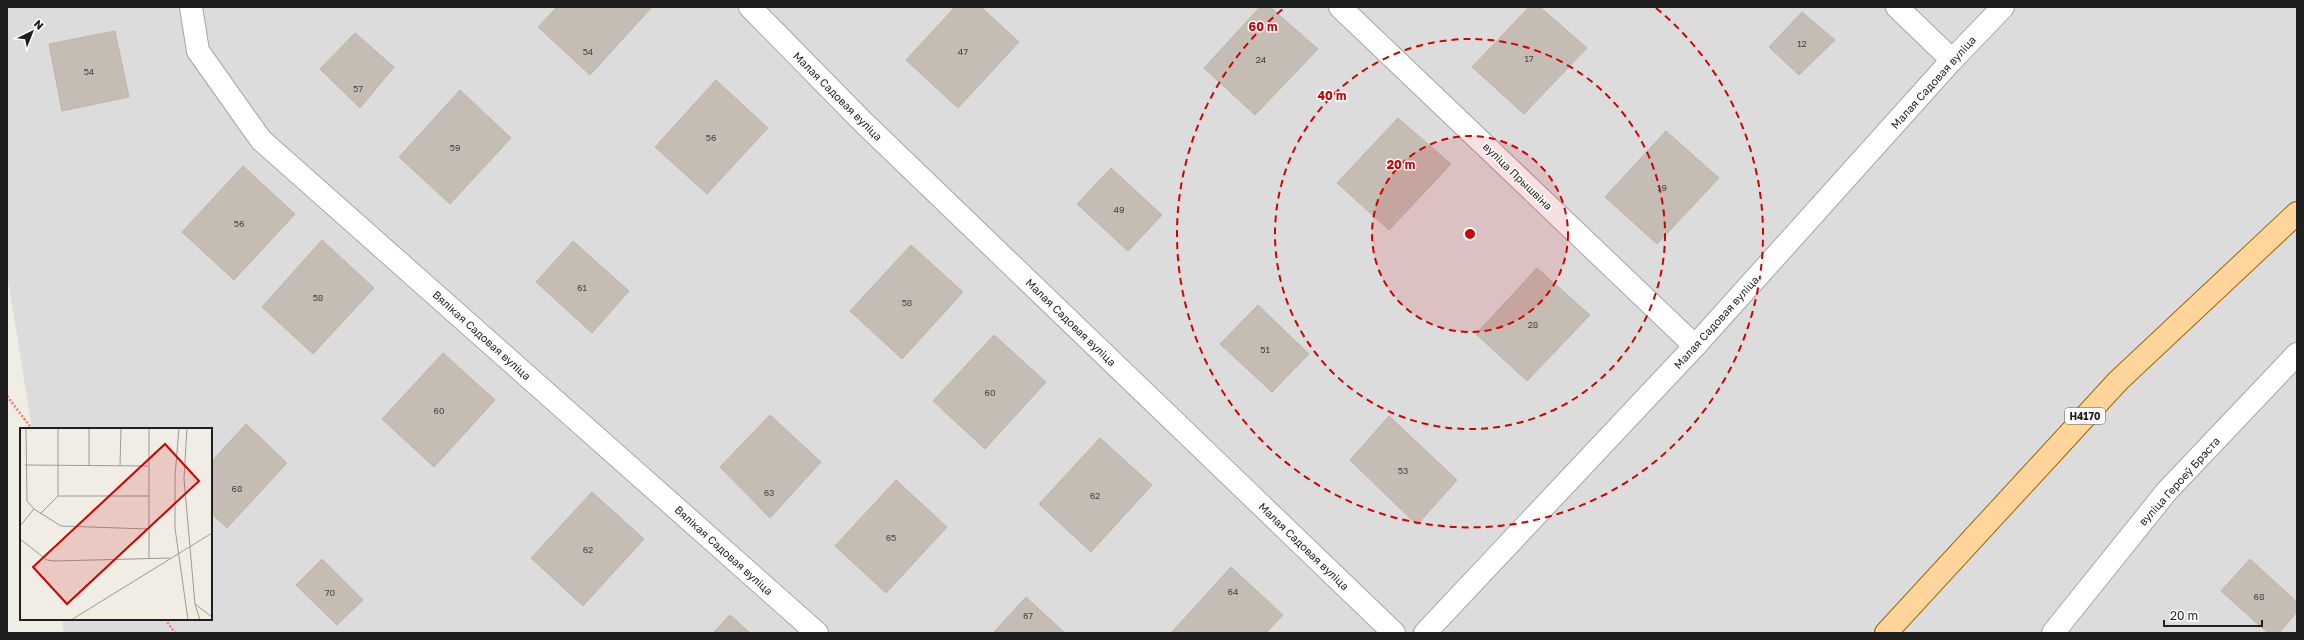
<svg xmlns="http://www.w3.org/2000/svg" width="2304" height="640" font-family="'Golos Text',sans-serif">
<rect width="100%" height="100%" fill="#f0ede5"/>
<!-- residential -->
<polygon fill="#dddcdc" points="7,7 2297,7 2297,633 64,633 62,619 211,619 211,429 32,429 7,273"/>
<!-- building -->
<g fill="#c5bcb4" stroke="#c3b3a6">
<polygon points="557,7 649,7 651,8 590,75 538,27"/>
<polygon points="955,7 981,7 1019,42 958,108 906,60"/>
<polygon points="1260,7 1270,7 1318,49 1255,115 1204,68"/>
<polygon points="1529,7 1540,7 1587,48 1524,114 1472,67"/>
<polygon points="1802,12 1835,40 1799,75 1769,47"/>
<polygon points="115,31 129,97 62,111 49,44"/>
<polygon points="355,33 394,67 360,108 320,69"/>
<polygon points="716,80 768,128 707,194 655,147"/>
<polygon points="460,90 511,138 450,204 399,157"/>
<polygon points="1398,118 1451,164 1389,230 1337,183"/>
<polygon points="1666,131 1719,178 1657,244 1605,197"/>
<polygon points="243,166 295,214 234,280 182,232"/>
<polygon points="1111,168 1162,215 1128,251 1077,204"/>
<polygon points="322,240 374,288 313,354 262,307"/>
<polygon points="573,241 629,291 592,333 536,282"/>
<polygon points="911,245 963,292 902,359 850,311"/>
<polygon points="1537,268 1590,315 1527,381 1476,334"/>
<polygon points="1258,305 1309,354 1272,392 1220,344"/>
<polygon points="994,335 1046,382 985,449 933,401"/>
<polygon points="443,353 495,400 434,467 382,419"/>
<polygon points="770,415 821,462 770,518 720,467"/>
<polygon points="1389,416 1457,480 1417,525 1350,460"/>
<polygon points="246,424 287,463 227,528 211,513 211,462"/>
<polygon points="1100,438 1152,485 1091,552 1039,504"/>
<polygon points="896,480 947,527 886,593 835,546"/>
<polygon points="592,492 644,539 583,606 531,558"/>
<polygon points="322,559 363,600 337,625 296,585"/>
<polygon points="2250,559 2297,602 2297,612 2279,633 2268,633 2221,591"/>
<polygon points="1231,567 1283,615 1266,633 1171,633"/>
<polygon points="1026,597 1065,633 993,633"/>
<polygon points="730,615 750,633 713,633"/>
</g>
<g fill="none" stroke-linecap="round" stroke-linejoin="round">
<!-- street casing -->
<g stroke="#a6a6a6" stroke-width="24">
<g id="street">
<polyline points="191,7 198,51 261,140 817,633"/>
<polyline points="750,7 863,122 1394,633"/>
<polyline points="1340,7 1695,346"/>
<polyline points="1897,7 1952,60"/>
<polyline points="1425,633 1695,346 1952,60 2003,7"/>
<polyline points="2053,633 2167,491 2297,354"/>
</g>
</g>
<!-- primary casing -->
<g stroke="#9a6800" stroke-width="24">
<polyline id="primary" points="1886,633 2118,381 2297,213"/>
</g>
<!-- path -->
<g stroke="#ff7867" stroke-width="2.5" stroke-dasharray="2 2" stroke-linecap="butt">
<polyline points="7,396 32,429"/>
<polyline points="165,619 175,633"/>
</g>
<!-- street -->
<use href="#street" stroke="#fff" stroke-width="22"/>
<!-- primary -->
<use href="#primary" stroke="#ffd59b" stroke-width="22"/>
</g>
<!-- distance rings -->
<circle cx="1470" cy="234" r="98" fill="#ce0200" fill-opacity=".12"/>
<g fill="none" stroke="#ce0200" stroke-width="2" stroke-dasharray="7 5">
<circle cx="1470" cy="234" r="98"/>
<circle cx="1470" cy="234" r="195"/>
<path d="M1656 8A293 293 0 1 1 1284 8"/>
</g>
<g text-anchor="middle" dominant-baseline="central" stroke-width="3" stroke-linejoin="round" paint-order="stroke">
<!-- number labels -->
<g font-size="9" fill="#484644">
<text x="1802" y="43">12</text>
<text x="588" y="51">54</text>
<text x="963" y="51">47</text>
<text x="1529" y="58">17</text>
<text x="1261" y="59">24</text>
<text x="89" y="71">54</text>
<text x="358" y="88">57</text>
<text x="711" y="137">56</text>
<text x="455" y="147">59</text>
<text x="1662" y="187">19</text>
<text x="1119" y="209">49</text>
<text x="239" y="223">56</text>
<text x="582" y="287">61</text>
<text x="318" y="297">58</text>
<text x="907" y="302">58</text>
<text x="1533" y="324">28</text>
<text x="1265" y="349">51</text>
<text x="990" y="392">60</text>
<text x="439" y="410">60</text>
<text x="1403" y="470">53</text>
<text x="237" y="488">68</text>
<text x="769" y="492">63</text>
<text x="1095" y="495">62</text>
<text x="891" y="537">65</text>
<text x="588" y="549">62</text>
<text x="1233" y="591">64</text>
<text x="330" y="592">70</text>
<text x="2259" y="596">68</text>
<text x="1028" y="615">67</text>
</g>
<!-- shield labels -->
<rect fill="#fff" stroke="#626262" stroke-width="1" x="2065" y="408" width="40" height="16" rx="3"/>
<g font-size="10" font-weight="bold" fill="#1f1f1f">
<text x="2085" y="416">Н4170</text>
</g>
<!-- street labels -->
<g font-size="11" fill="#1f1f1f" stroke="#fff">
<text transform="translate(1933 82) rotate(-48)">Малая Садовая вуліца</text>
<text transform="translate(838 96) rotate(45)">Малая Садовая вуліца</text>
<text transform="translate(1518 176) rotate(44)">вуліца Прышвіна</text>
<text transform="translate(1071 322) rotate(44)">Малая Садовая вуліца</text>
<text transform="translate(1716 322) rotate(-48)">Малая Садовая вуліца</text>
<text transform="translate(482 335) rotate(42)">Вялікая Садовая вуліца</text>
<text transform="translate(2179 481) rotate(-48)">вуліца Героеў Брэста</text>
<text transform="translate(1304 546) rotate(44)">Малая Садовая вуліца</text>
<text transform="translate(724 550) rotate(42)">Вялікая Садовая вуліца</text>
</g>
</g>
<!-- overview -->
<g transform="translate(20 428)">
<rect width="192" height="192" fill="#f0ede5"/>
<path fill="none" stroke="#9c9b96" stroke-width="1" d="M 6,0 L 7,73 L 14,81 L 41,98 L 128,101M 69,0 L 69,37M 129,0 L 129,131M 159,0 L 155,48 L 155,100 L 168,192M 167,0 L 164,51 L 175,176 L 192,189M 5,37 L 128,38M 100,38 L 101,0M 38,68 L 129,68M 38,68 L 38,0M 20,86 L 38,68M 0,98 L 14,81M 0,111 L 27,132 L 35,133 L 150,130M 175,176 L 180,192M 51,192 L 192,105"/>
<path fill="#ce0200" fill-opacity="0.15" stroke="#ce0200" stroke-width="2" d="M 145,16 L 179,53 L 47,176 L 13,139 Z"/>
<rect width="192" height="192" fill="none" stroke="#1f1f1f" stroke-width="2"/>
</g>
<circle cx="1470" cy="234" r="6" fill="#ce0200" stroke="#fff" stroke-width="2"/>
<g font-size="12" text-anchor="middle" font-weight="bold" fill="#ce0200" stroke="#fff" stroke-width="3" stroke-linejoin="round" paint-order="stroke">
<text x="1263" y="31">60 m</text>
<text x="1332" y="100">40 m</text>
<text x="1401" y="169">20 m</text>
</g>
<!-- border -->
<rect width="2304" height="640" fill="none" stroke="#1f1f1f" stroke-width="16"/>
<!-- north arrow -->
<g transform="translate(32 32) rotate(43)" stroke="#ffffff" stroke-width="3" paint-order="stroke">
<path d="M0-3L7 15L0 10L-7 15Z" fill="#1f1f1f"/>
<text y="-6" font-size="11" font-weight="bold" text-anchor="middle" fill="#1f1f1f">N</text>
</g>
<!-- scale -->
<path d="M2164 620v6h98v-6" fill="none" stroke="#1f1f1f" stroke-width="2"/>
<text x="2170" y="620" font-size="12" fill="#1f1f1f" stroke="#ffffff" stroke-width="3" paint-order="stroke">20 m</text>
</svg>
